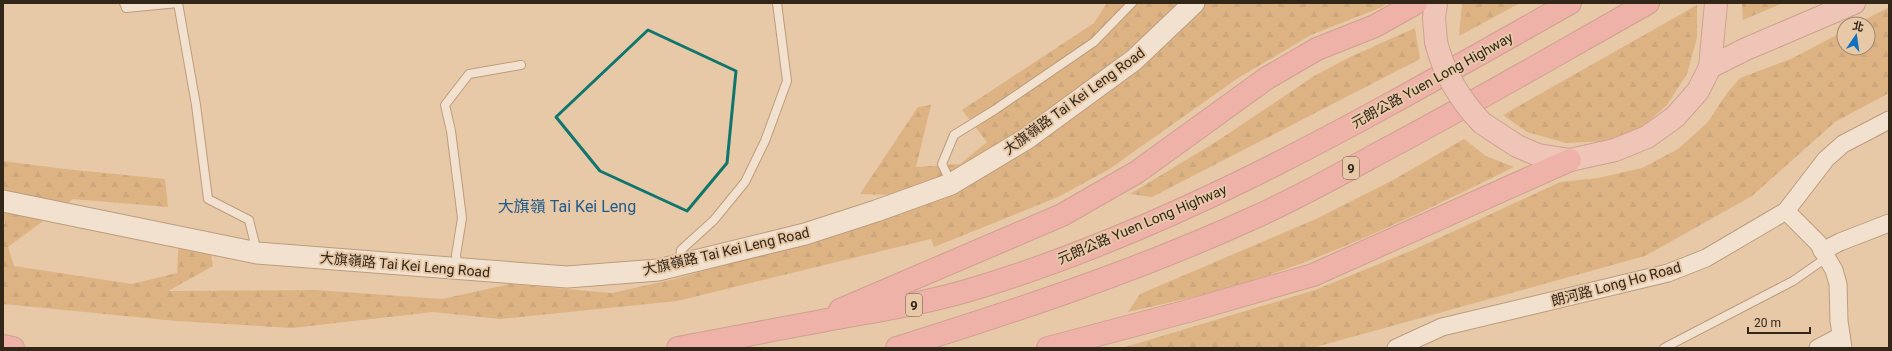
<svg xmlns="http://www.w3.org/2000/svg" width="1892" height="351" font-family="Roboto,'Noto Sans TC',sans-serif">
<defs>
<pattern id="forest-firs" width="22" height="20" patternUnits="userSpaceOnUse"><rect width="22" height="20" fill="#d29a58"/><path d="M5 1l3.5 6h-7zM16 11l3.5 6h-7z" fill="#ab7d48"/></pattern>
</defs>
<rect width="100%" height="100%" fill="#e7c8a7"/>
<!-- forest -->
<g fill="url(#forest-firs)">
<polygon points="1107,3 1388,3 1382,7 1311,35 1238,78 1108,170 1058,197 934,247 931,239 677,301 500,319 433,312 292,328 176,321 3,304 3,224 5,224 3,217 3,161 65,169 165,179 168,207 73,199 8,247 14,266 132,284 177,273 179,237 208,236 213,266 168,291 315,290 442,299 510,284 612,293 675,279 832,235 890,195 860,194 918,107 931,105 916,167 960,164 987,142 962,110 1094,23"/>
<polygon points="1462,3 1520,3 1459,36"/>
<polygon points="1742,3 1783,3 1743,20"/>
<polygon points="1697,5 1697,38 1687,74 1667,105 1641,128 1607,141 1566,143 1527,132 1503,115"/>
<polygon points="1889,7 1889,93 1835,122 1752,196 1645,256 1312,348 1122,348 1315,290 1413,250 1560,182 1598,178 1642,168 1678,149 1708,122 1727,93 1740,78 1791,59 1844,31 1844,48 1868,48 1868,24 1857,24"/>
<polygon points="1415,28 1420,59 1152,197 1130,194 1219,140 1314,76 1350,57"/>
<path d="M 1464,139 L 1486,156 L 1514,167 C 1422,212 1330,258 1231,287 C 1197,297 1162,304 1128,312 L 1140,294 L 1316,219 L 1395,179 Z"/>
</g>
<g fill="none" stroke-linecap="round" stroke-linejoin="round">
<!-- service casing -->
<g stroke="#84684a" stroke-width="10">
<g id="service">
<polyline points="124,3 126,8 178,3 196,105 208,199 249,220 257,252"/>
<polyline points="951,183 942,164 954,135 996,109 1094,42 1132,3"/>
<polyline points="679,264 681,250 714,220 745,182 765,141 787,81 777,3"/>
<polyline points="458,269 456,255 462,218 451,131 445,105 469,74 521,65"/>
<polyline points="1664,348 1793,281 1826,258"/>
</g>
</g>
<!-- minor casing -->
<g stroke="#84684a" stroke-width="19">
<g id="minor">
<polyline points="1786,211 1818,243 1834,270 1838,284 1839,321 1843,348"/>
<polyline points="1822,251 1840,242 1889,223"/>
<polyline points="1396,348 1442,327 1668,273 1706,258 1786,211 1826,159 1843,144 1889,120"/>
<polyline points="1818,348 1841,336"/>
</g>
</g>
<!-- tertiary casing -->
<g stroke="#84684a" stroke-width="23">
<polyline id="tertiary" points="3,201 257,253 567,277 658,270 805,234 876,211 951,184 1026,139 1134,60 1194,3"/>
</g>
<!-- primary casing -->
<g stroke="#b17076" stroke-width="24">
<g id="primary">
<polyline points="1436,3 1434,18 1436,42"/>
<polyline points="1710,67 1746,49 1854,3"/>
<polyline points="1482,123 1517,146 1538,155 1570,160 1615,150 1647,137 1675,117 1698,91 1710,67 1716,3"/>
</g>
</g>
<!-- motorway casing -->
<g stroke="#b17076" stroke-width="24">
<g id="motorway">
<polyline points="840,310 1062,215 1137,172 1267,78 1317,49 1375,26 1416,3"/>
<polyline points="3,346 13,348"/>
<path d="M 678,348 C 723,340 767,331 811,323 C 866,312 920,305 973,289 C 1186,225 1378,111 1570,3"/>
<path d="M 897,348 C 1018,310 1137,271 1253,218 C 1296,199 1337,176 1379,153 C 1470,105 1559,53 1648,3"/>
<polyline points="1048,348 1188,311 1313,275 1570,160"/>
</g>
</g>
<!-- service -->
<use href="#service" stroke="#fff" stroke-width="8"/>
<!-- minor -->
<use href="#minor" stroke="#fff" stroke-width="17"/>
<!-- tertiary -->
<use href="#tertiary" stroke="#fff" stroke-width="21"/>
<!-- primary -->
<use href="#primary" stroke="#f9c1cb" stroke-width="22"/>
<!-- motorway -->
<use href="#motorway" stroke="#f598a8" stroke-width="22"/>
<!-- primary-bridge casing -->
<g stroke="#b17076" stroke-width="24" stroke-linecap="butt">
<path id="primary-bridge" d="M 1436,42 C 1444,74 1460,100 1482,123"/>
</g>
<!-- primary-bridge -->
<use href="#primary-bridge" stroke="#f9c1cb" stroke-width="22"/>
</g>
<!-- marked area -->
<path d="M0 0H1892V351H0ZM 648,30 L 736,71 L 727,163 L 687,211 L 600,171 L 556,117 Z" fill="#e7c8a7" fill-opacity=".55" fill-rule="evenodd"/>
<path fill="none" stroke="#0f766e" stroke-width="3" stroke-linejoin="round" d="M 648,30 L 736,71 L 727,163 L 687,211 L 600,171 L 556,117 Z"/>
<g text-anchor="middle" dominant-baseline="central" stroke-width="4" stroke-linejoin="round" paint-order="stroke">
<!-- shield labels -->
<g fill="#e7c8a7" stroke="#685744" stroke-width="1">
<rect x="1343" y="157" width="16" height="22" rx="3"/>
<rect x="906" y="294" width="16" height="22" rx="3"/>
</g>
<g font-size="13" font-weight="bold" fill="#322619">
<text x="1351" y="168">9</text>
<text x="914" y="305">9</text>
</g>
<!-- street labels -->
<g font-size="14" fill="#322619" stroke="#e7c8a7">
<text transform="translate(1432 80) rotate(-29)">元朗公路 Yuen Long Highway</text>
<text transform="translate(1074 101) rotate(-36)">大旗嶺路 Tai Kei Leng Road</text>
<text transform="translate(1142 224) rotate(-23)">元朗公路 Yuen Long Highway</text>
<text transform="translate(726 251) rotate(-13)">大旗嶺路 Tai Kei Leng Road</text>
<text transform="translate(405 265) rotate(5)">大旗嶺路 Tai Kei Leng Road</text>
<text transform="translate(1616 284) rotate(-15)">朗河路 Long Ho Road</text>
</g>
<!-- quarter labels -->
<g font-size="16" fill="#235a8c" stroke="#e7c8a7">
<text x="567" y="206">大旗嶺 Tai Kei Leng</text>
</g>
</g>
<!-- border -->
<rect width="1892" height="351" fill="none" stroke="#322619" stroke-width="8"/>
<!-- north arrow -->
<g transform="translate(1856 36) rotate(13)"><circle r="19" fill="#e7c8a7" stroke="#9f876e"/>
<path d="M0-3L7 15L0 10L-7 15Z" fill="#0d71bd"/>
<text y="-6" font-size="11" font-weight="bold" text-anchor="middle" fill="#322619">北</text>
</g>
<!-- scale -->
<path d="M1748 327v6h62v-6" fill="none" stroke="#322619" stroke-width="2"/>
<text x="1754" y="327" font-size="12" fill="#322619" stroke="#e7c8a7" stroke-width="3" paint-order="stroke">20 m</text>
</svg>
